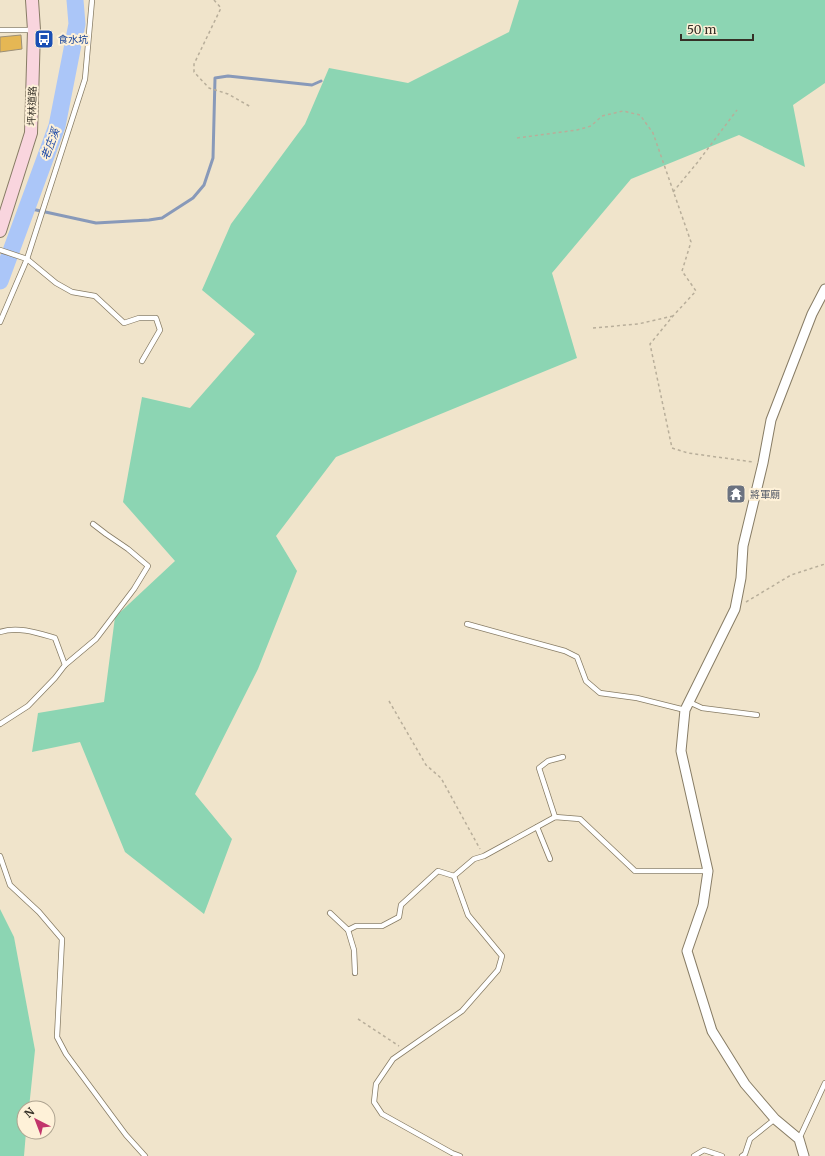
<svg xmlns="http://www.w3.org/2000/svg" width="825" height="1156" font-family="Merriweather,'Noto Sans TC',serif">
<rect width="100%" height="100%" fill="#f0e4cb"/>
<!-- green -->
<g fill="#8cd5b3">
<polygon points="519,0 825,0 825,83 793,105 805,167 739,135 631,179 552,273 577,358 336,457 276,536 297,571 258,669 195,794 232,839 204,914 125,852 80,742 32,752 38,713 104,702 115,617 175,561 123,502 142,397 190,408 255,334 202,290 231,224 305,124 329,68 408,83 509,32"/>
<polygon points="0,909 14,937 35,1050 29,1108 24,1108 24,1132 26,1132 24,1156 0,1156"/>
</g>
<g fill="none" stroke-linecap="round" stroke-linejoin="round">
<!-- stream -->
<polyline stroke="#8899b9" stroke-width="3" points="27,208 96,223 149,220 162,218 193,198 204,185 213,158 215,78 228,76 312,85 321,81"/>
<!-- river -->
<polyline stroke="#abc6f8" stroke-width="17" points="0,281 57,126 77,24 75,0"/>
</g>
<!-- building -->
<polygon fill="#e5b754" stroke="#9b8f78" points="21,35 22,49 0,52 0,37"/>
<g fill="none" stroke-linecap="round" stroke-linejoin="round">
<!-- lane casing -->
<g stroke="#877c65" stroke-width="6">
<g id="lane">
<polyline points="0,30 32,30"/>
<polyline points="0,250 27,259 56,283 72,292 95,296 124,323 139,318 156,318 160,330 142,361"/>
<polyline points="0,322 27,259 85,79 92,0"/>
<polyline points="467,624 565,651 577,657 586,681 600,693 637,698 685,710"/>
<path d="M 0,632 C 18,626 38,633 55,638 L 65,665 L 55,678 L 28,706 L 0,724"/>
<polyline points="65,665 96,639 134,589 148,566 128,549 106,534 93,524"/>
<polyline points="689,702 702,708 757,715"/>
<polyline points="555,817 539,768 548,761 563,757"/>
<polyline points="537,827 550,859"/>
<polyline points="0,856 10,885 39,912 62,939 57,1037 66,1054 126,1135 145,1156"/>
<polyline points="330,913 348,930 354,950 355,973"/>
<polyline points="348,930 356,926 382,926 399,917 401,905 438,871 454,876"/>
<polyline points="799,1139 825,1083"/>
<polyline points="460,1156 452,1153 382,1114 374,1102 376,1084 393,1059 462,1011 498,970 502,956 468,915 454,876 474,859 484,856 555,817 580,819 635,871 708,871"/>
<polyline points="694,1156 704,1150 722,1156"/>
<polyline points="742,1156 745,1154 750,1139 775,1119"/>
</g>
</g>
<!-- street casing -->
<g stroke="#877c65" stroke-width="11">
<polyline id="street" points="804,1156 799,1139 775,1119 745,1084 712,1031 687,951 703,905 708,871 681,751 685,710 735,609 741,578 743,546 763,463 771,420 812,314 825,289"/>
</g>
<!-- secondary casing -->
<g stroke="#877c65" stroke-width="14">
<polyline id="secondary" points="0,231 31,133 34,30 32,0"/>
</g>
<!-- path -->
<g stroke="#b8ae9a" stroke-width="1.5" stroke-dasharray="3 3" stroke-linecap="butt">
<polyline points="214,0 221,8 194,64 194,72 209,88 228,94 251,107"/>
<polyline points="517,138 577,130 591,126 602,116 623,111 640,115 653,133 691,242 682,271 696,291 673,316 650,344 672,448 688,453 753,462"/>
<polyline points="673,192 697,163 737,110"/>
<polyline points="593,328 638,324 673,316"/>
<polyline points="746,602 791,575 825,564"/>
<polyline points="389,701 426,765 441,778 480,849"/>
<polyline points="358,1019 399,1046"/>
</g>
<!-- lane -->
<use href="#lane" stroke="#fff" stroke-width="4.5"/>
<!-- street -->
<use href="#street" stroke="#fff" stroke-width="9"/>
<!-- secondary -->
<use href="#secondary" stroke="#f9d5de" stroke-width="12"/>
</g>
<!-- icons -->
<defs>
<g id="bus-square" transform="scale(1)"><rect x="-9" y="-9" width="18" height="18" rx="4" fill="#1a4fb4" stroke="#fef1d8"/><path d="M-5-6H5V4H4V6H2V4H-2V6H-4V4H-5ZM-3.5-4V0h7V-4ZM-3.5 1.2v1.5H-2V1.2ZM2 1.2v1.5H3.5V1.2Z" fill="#fff"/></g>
<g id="temple-square" transform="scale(1)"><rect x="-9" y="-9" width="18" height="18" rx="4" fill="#6b7280" stroke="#fef1d8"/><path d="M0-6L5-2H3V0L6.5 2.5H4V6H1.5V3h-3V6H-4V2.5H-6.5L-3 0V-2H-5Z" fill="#fff"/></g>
</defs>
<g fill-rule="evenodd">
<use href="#bus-square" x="44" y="39"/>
<use href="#temple-square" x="736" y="494"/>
</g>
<g text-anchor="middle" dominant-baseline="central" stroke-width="4" stroke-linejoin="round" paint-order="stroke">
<!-- transit labels -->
<g font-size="10" fill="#164399" stroke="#fef1d8" text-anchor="start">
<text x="58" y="39">食水坑</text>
</g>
<!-- street labels -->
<g font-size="10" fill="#353027" stroke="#fef1d8">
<text transform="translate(32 106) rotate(-88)">坪林道路</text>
</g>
<!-- worship labels -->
<g font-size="10" fill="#5b616d" stroke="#fef1d8" text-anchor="start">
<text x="750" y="494">將軍廟</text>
</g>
<!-- water labels -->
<g font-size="11" font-style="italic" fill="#1f4aa7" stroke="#fef1d8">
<text transform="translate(50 144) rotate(-70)">老庄溪</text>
</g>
</g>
<!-- north arrow -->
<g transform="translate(36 1120) rotate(318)"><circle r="19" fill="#fef1d8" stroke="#aea491"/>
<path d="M0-3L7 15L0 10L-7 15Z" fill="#c1356b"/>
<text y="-6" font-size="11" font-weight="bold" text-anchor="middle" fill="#353027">N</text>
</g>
<!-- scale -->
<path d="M681 34v6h72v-6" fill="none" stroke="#353027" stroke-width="2"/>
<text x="687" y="34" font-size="12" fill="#353027" stroke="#fef1d8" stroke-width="3" paint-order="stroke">50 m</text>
</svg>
